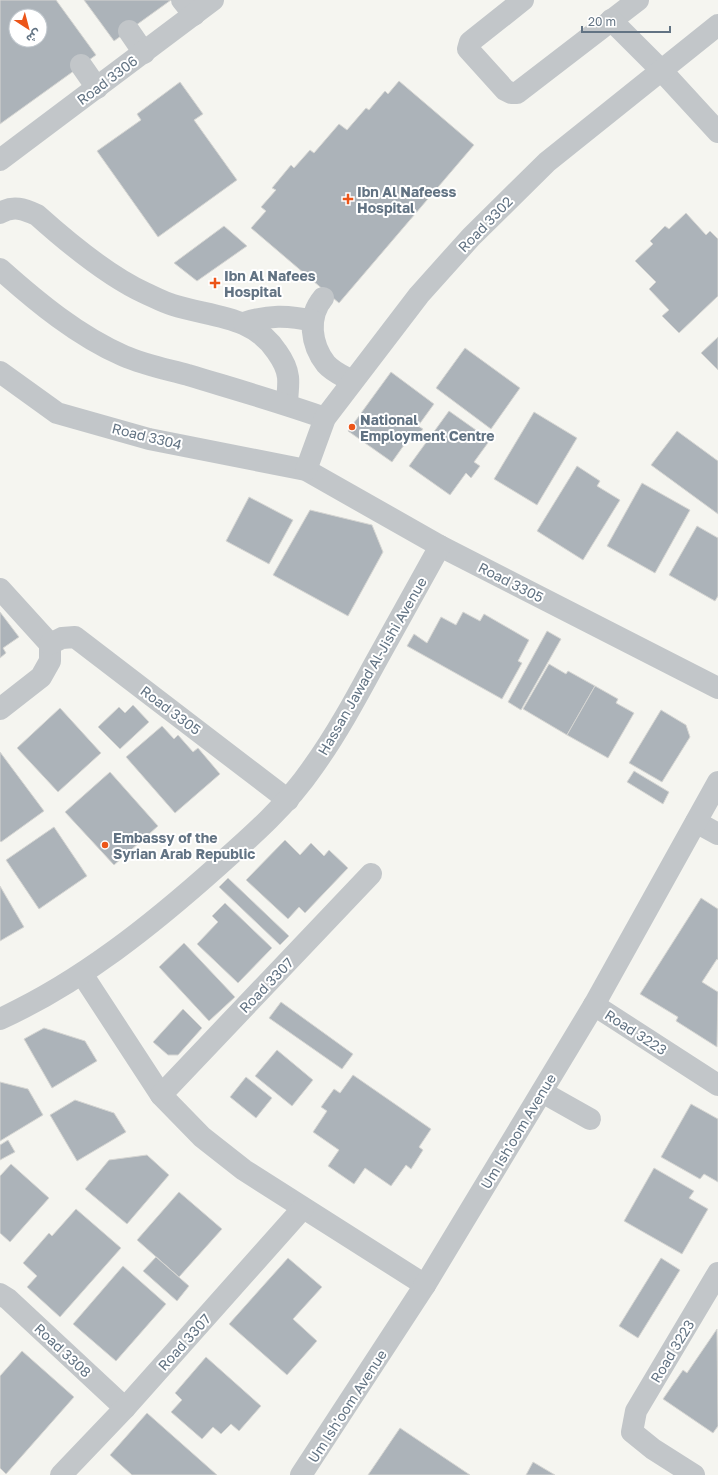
<svg xmlns="http://www.w3.org/2000/svg" width="718" height="1475" font-family="'Golos Text','Noto Sans Arabic',sans-serif">
<rect width="100%" height="100%" fill="#f5f5f0"/>
<!-- building -->
<g fill="#acb3b9" stroke="#d6d6d3" fill-rule="evenodd">
<path d="M 0,0 L 56,0 L 96,55 L 0,124 ZM 16,16 L 40,16 L 40,40 L 16,40 Z"/>
<polygon points="84,0 171,0 114,41"/>
<polygon points="399,81 474,145 339,303 251,228 266,211 261,207 276,190 272,188 291,165 294,168 310,150 314,153 339,124 347,130 366,108 369,110 385,91 388,94"/>
<polygon points="180,82 203,114 194,120 237,180 158,237 97,151 141,120 137,114"/>
<polygon points="686,213 706,235 710,231 718,239 718,296 679,333 662,316 669,310 649,289 656,282 635,261 653,244 650,241 665,226 669,229"/>
<polygon points="224,226 247,246 197,281 174,263"/>
<polygon points="718,337 718,370 701,353"/>
<polygon points="465,348 520,388 491,429 436,388"/>
<polygon points="391,372 434,404 418,426 423,429 414,441 409,438 392,462 348,431"/>
<polygon points="449,411 490,440 474,462 480,466 471,478 466,473 450,495 409,466"/>
<polygon points="534,412 577,438 537,505 494,479"/>
<polygon points="677,431 718,461 718,514 651,465"/>
<polygon points="577,466 600,481 597,486 620,500 583,560 537,531"/>
<polygon points="642,483 690,510 655,573 607,546"/>
<polygon points="249,497 293,520 269,564 226,541"/>
<polygon points="310,510 372,525 383,552 348,616 273,575"/>
<polygon points="697,526 718,538 718,596 715,601 669,575"/>
<polygon points="0,612 19,637 3,648 6,653 0,658"/>
<polygon points="463,612 480,621 484,614 529,640 518,661 522,663 502,699 407,646 414,634 427,643 441,617 456,625"/>
<polygon points="547,631 561,639 521,710 508,702"/>
<polygon points="549,664 566,674 568,671 595,686 567,735 523,709"/>
<polygon points="595,686 618,699 616,703 634,713 608,758 567,735"/>
<polygon points="133,705 149,722 120,749 98,727 119,707 125,713"/>
<polygon points="60,708 101,753 58,792 17,748"/>
<polygon points="661,710 686,725 690,737 662,782 629,763"/>
<polygon points="162,726 174,739 178,735 193,752 198,748 220,774 175,813 126,757"/>
<polygon points="0,752 44,811 1,842 0,841"/>
<polygon points="634,771 669,792 663,804 627,782"/>
<polygon points="110,772 158,826 114,865 65,812"/>
<polygon points="54,827 87,876 39,909 6,860"/>
<polygon points="285,840 300,855 311,843 324,856 329,850 348,868 305,913 299,907 288,919 246,880"/>
<polygon points="228,878 289,936 280,945 219,887"/>
<polygon points="0,886 24,927 0,941"/>
<polygon points="701,898 718,909 718,960 717,959 702,982 718,992 717,1047 676,1021 678,1017 640,994"/>
<polygon points="225,903 272,948 238,983 197,944 218,922 212,916"/>
<polygon points="184,943 235,997 209,1021 159,967"/>
<polygon points="281,1002 353,1054 342,1069 269,1018"/>
<polygon points="183,1009 202,1028 178,1055 168,1055 153,1042"/>
<polygon points="44,1028 85,1041 97,1061 52,1088 24,1039"/>
<polygon points="277,1050 313,1080 292,1106 255,1076"/>
<polygon points="353,1075 431,1129 419,1147 423,1150 411,1169 406,1165 391,1186 365,1168 354,1184 328,1166 339,1150 313,1132 327,1111 321,1107 334,1089 340,1093"/>
<polygon points="246,1077 272,1098 256,1118 230,1097"/>
<polygon points="0,1082 28,1089 43,1115 0,1141"/>
<polygon points="75,1100 114,1113 126,1132 77,1161 50,1115"/>
<polygon points="691,1104 718,1119 718,1182 704,1174 700,1179 661,1157"/>
<polygon points="8,1140 15,1152 0,1160 0,1145"/>
<polygon points="147,1155 169,1175 127,1224 85,1189 109,1160"/>
<polygon points="11,1164 49,1198 10,1242 0,1233 0,1176"/>
<polygon points="654,1168 694,1191 689,1198 708,1209 682,1254 624,1221"/>
<polygon points="179,1192 222,1229 179,1277 137,1240"/>
<polygon points="76,1209 121,1248 60,1317 27,1287 37,1276 23,1263 49,1233 52,1236"/>
<polygon points="156,1257 189,1286 177,1301 143,1271"/>
<polygon points="288,1258 322,1287 293,1319 317,1341 287,1375 229,1324"/>
<polygon points="661,1258 680,1270 638,1338 619,1326"/>
<polygon points="123,1266 166,1304 116,1361 73,1324"/>
<polygon points="717,1329 718,1426 713,1433 663,1399 683,1370 687,1373"/>
<polygon points="22,1351 74,1397 6,1474 0,1468 0,1376"/>
<polygon points="206,1357 261,1406 239,1431 231,1424 221,1434 213,1427 202,1439 171,1412 182,1400 175,1393"/>
<polygon points="147,1413 217,1475 132,1475 110,1455"/>
<polygon points="400,1428 470,1475 368,1475"/>
<polygon points="533,1462 555,1475 526,1475"/>
</g>
<g fill="none" stroke-linecap="round" stroke-linejoin="round">
<!-- minor -->
<g stroke="#c2c6c9" stroke-width="22">
<polyline points="182,0 194,15"/>
<polyline points="523,0 470,42 468,49 505,90 511,93 517,93 638,0"/>
<polyline points="611,20 661,70 718,132"/>
<polyline points="129,31 144,53"/>
<polyline points="81,65 97,88"/>
<polyline points="0,160 213,0"/>
<path d="M 0,213 C 13,205 24,209 37,215 C 66,241 110,277 145,293 C 154,297 163,302 173,305 C 211,317 253,315 277,352 C 282,359 287,368 288,377 C 289,386 287,396 287,404"/>
<path d="M 0,269 C 37,302 78,336 124,356 C 145,365 166,369 188,375 C 234,389 280,402 325,418"/>
<path d="M 323,298 C 307,317 311,345 326,364 C 333,372 343,376 352,381"/>
<path d="M 244,323 C 268,315 288,315 313,321"/>
<polyline points="0,372 57,413 149,439 306,470 440,546 718,688"/>
<polyline points="306,470 325,418 419,295 471,237 547,162 718,25"/>
<polyline points="0,589 50,644 50,661 41,677 0,709"/>
<polyline points="50,644 62,638 75,637 288,800"/>
<polyline points="696,822 718,834"/>
<polyline points="82,974 161,1095 202,1137 244,1170 425,1285"/>
<polyline points="594,1005 718,1085"/>
<path d="M 0,1019 C 81,982 153,924 219,865 C 253,835 287,805 313,767 C 336,735 355,700 374,665 C 396,625 418,585 440,546"/>
<polyline points="542,1092 590,1119"/>
<polyline points="161,1095 371,874"/>
<polyline points="0,1294 8,1299 125,1408"/>
<polyline points="61,1475 125,1408 303,1208"/>
<polyline points="301,1475 425,1285 594,1005 718,782"/>
<polyline points="694,1475 653,1449 632,1432 636,1411 718,1273"/>
</g>
</g>
<!-- markers -->
<g fill="#ec5519" stroke="#fff" stroke-width="1.5">
<path d="M346 193h4v4h4v4h-4v4h-4v-4h-4v-4h4z"/>
<path d="M213 277h4v4h4v4h-4v4h-4v-4h-4v-4h4z"/>
<circle cx="352" cy="427" r="4"/>
<circle cx="105" cy="845" r="4"/>
</g>
<g text-anchor="middle" dominant-baseline="central" stroke-width="4" stroke-linejoin="round" paint-order="stroke">
<!-- street labels -->
<g font-size="14" fill="#627383" stroke="#fff">
<text transform="translate(107 80) rotate(-37)">Road 3306</text>
<text transform="translate(485 224) rotate(-46)">Road 3302</text>
<text transform="translate(147 436) rotate(14)">Road 3304</text>
<text transform="translate(511 582) rotate(27)">Road 3305</text>
<text transform="translate(372 666) rotate(-60)">Hassan Jawad Al-Jishi Avenue</text>
<text transform="translate(171 710) rotate(37)">Road 3305</text>
<text transform="translate(266 985) rotate(-46)">Road 3307</text>
<text transform="translate(636 1032) rotate(33)">Road 3223</text>
<text transform="translate(518 1131) rotate(-59)">Um Ish'oom Avenue</text>
<text transform="translate(184 1342) rotate(-48)">Road 3307</text>
<text transform="translate(63 1350) rotate(43)">Road 3308</text>
<text transform="translate(672 1351) rotate(-59)">Road 3223</text>
<text transform="translate(347 1406) rotate(-57)">Um Ish'oom Avenue</text>
</g>
<!-- poi labels -->
<g font-size="14" font-weight="bold" fill="#627383" stroke="#fff" text-anchor="start">
<text x="357" y="191">Ibn Al Nafeess<tspan x="357" dy="16">Hospital</tspan></text>
<text x="224" y="275">Ibn Al Nafees<tspan x="224" dy="16">Hospital</tspan></text>
<text x="360" y="419">National<tspan x="360" dy="16">Employment Centre</tspan></text>
<text x="113" y="837">Embassy of the<tspan x="113" dy="16">Syrian Arab Republic</tspan></text>
</g>
</g>
<!-- north arrow -->
<g transform="translate(28 28) rotate(144)"><circle r="19" fill="#ffffff" stroke="#c0c7cd"/>
<path d="M0-3L7 15L0 10L-7 15Z" fill="#ec5519"/>
<text y="-6" font-size="11" font-weight="bold" text-anchor="middle" fill="#627383">ش</text>
</g>
<!-- scale -->
<path d="M582 26v6h88v-6" fill="none" stroke="#627383" stroke-width="2"/>
<text x="588" y="26" font-size="12" fill="#627383" stroke="#ffffff" stroke-width="3" paint-order="stroke">20 m</text>
</svg>
